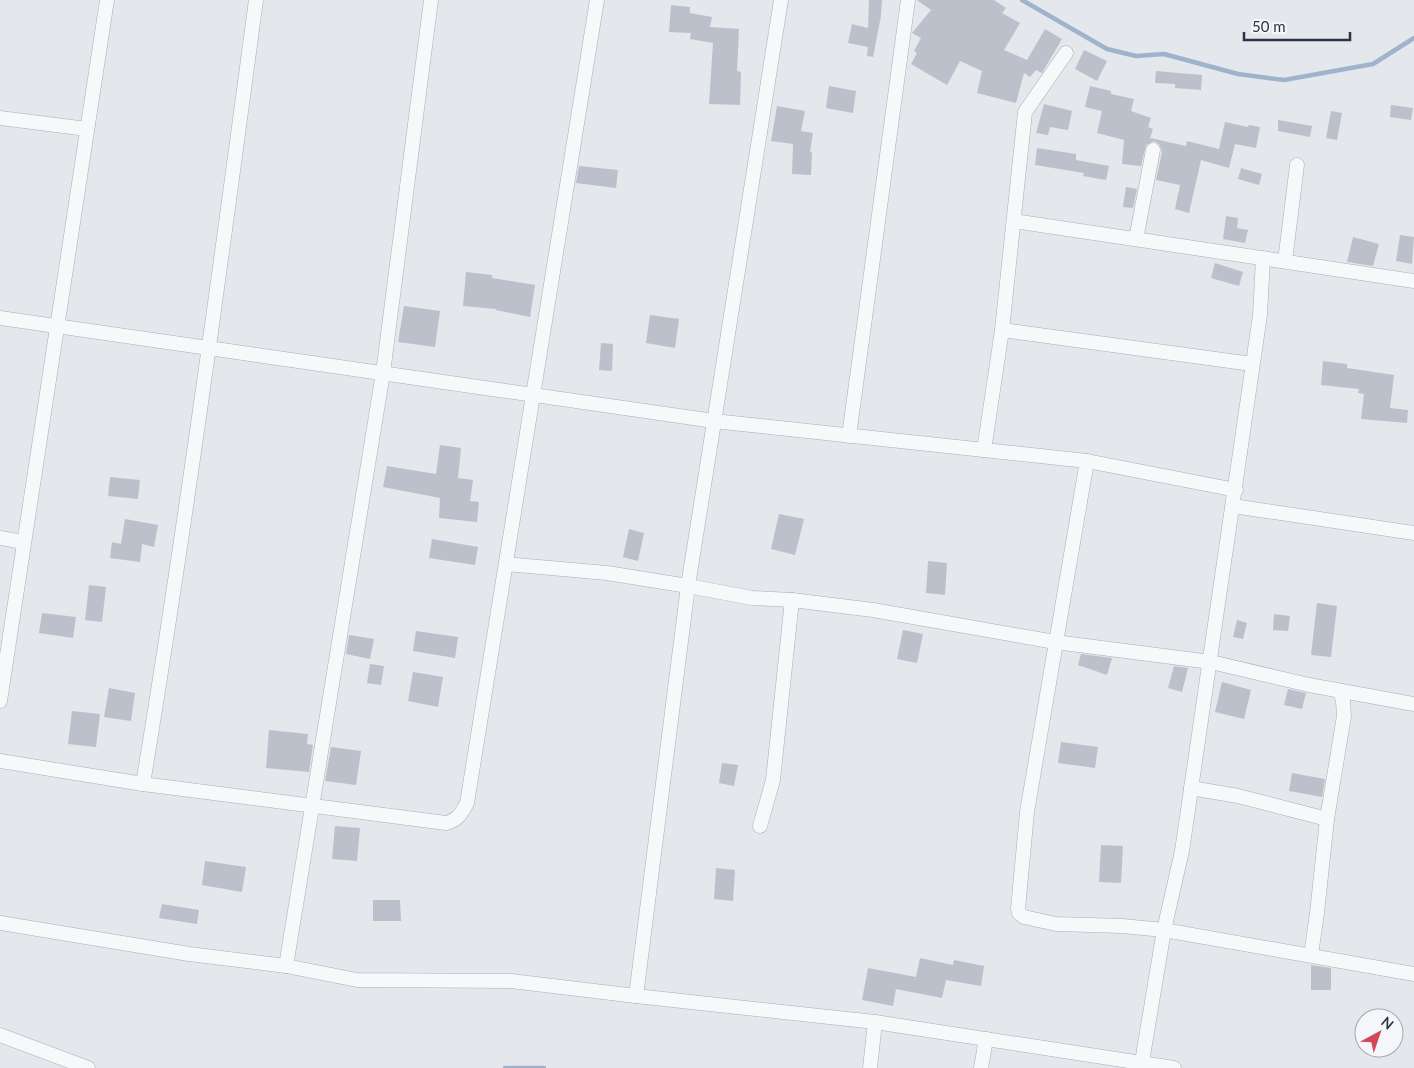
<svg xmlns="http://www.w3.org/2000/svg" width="1414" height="1068" font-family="Lato,sans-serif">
<rect width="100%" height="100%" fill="#e4e7ec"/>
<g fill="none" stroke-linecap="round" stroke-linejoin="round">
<!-- stream -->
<g stroke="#9fb4cc" stroke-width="4.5">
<polyline points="1022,0 1107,49 1136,56 1164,54 1238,74 1284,80 1373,64 1414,38"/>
<polyline points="505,1068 544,1068"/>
</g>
</g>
<!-- building -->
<g fill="#bbc0ca">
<polygon points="869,0 882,0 881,16 873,57 867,56 868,47 848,43 852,24 868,28"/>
<polygon points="917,0 994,0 1006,8 1002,13 1020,23 1004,50 1027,60 1045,29 1062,39 1042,73 1036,70 1030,77 1024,73 1016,103 977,93 982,71 960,61 947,85 911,64 917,53 914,51 921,38 912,33 931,10"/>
<polygon points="671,5 690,7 690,13 712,17 710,27 739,29 737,71 741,72 740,105 709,104 713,43 690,39 691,33 669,32"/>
<polygon points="1084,50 1107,61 1097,81 1075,69"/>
<polygon points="1156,71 1202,75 1201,90 1175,88 1175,84 1155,83"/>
<polygon points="829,86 856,91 853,113 826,108"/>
<polygon points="1090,86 1111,91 1111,94 1134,99 1131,111 1151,118 1148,127 1153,129 1150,138 1186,146 1187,141 1219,149 1225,122 1248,127 1249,125 1260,127 1256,148 1235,144 1229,168 1201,160 1189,213 1175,209 1180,185 1156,180 1162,152 1159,144 1154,141 1146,145 1141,166 1122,164 1124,140 1097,133 1102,111 1085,107"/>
<polygon points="1044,104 1072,111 1068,130 1050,127 1048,135 1036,133"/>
<polygon points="1391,105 1413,108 1411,120 1390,117"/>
<polygon points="777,106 805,111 801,131 813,133 810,152 812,152 811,175 792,174 793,144 771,141"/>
<polygon points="1331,111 1342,113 1337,140 1326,138"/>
<polygon points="1278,120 1312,126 1310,137 1278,131"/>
<polygon points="1037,148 1076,154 1076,160 1109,166 1106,180 1083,176 1084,173 1035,165"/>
<polygon points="579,166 618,170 616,188 576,183"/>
<polygon points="1241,168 1262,174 1259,185 1238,179"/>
<polygon points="1126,187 1137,189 1133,208 1123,207"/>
<polygon points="1226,216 1238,218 1237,228 1248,230 1245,243 1223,239"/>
<polygon points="1400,235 1414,237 1412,264 1396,261"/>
<polygon points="1353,237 1379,244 1373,266 1347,262"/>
<polygon points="1215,263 1243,272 1239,286 1211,278"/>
<polygon points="466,272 492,275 492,278 535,285 530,317 496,310 496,309 463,306"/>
<polygon points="404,306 440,311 435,347 398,342"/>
<polygon points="650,315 679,319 675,348 646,343"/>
<polygon points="601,343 613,344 612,371 599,370"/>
<polygon points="1323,361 1347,364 1347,368 1394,375 1390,408 1408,410 1407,423 1361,419 1364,394 1358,393 1359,389 1321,385"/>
<polygon points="440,445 461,448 458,478 473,480 470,501 479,502 477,522 439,518 440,498 383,487 387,466 436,474"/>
<polygon points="110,477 140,480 138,499 108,496"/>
<polygon points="779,514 804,519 795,555 771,549"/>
<polygon points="125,519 158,525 154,547 142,544 140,562 110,558 112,542 121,544"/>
<polygon points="629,529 644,533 638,561 623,557"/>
<polygon points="432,539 478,547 475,565 429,558"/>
<polygon points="928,561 947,563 945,595 926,593"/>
<polygon points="89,585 106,587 102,622 85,620"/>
<polygon points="1317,603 1337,606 1331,657 1311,655"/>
<polygon points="42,613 76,617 73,638 39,633"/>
<polygon points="1274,614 1290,616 1288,631 1273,630"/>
<polygon points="1237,620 1247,623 1243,639 1233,637"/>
<polygon points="903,630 923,634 917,663 897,659"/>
<polygon points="416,631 458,637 455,658 413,651"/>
<polygon points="349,635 374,639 370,659 346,654"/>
<polygon points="1081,654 1112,658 1107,675 1078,665"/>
<polygon points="370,664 384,666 381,685 367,683"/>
<polygon points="1174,666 1188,668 1182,692 1168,688"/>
<polygon points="413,672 443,677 438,707 408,701"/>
<polygon points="1222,682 1251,690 1244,719 1215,712"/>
<polygon points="109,688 135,693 131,721 104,717"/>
<polygon points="1288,689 1306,693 1302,709 1284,705"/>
<polygon points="72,711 100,714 96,747 68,744"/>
<polygon points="269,730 308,734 307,744 313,745 309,772 266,768"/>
<polygon points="1061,742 1098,747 1095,768 1058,763"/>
<polygon points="331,747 361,751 356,785 325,781"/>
<polygon points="722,763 738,765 734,786 719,783"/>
<polygon points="1292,773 1325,779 1322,797 1289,791"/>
<polygon points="335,826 360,828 357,861 332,859"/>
<polygon points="1101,845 1123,846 1121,883 1099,882"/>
<polygon points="205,861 246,867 242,892 202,885"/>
<polygon points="716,868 735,870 733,901 714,899"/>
<polygon points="373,900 400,900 401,921 373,921"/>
<polygon points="162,904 199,910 197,924 159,918"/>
<polygon points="920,958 953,965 954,960 984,966 981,986 946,980 942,998 896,989 893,1006 862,1000 868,968 916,977"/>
<polygon points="1311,965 1331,968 1331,990 1311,990"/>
</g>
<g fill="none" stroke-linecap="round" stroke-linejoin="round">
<!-- minor casing -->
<g stroke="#a9aeb7" stroke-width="15">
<g id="minor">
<polyline points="0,118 87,129"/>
<polyline points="1014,221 1414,281"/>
<polyline points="1136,239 1153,150"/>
<polyline points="1285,261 1297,165"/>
<polyline points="0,318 714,421 1087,461 1236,490"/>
<polyline points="1002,330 1252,364"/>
<polyline points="849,436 908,0"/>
<polyline points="984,450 1002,330 1025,112 1066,53"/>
<polyline points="1087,461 1027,812 1018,909 1019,913 1024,917 1056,924 1122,926 1164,930 1414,974"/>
<polyline points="1233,506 1414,533"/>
<polyline points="0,538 23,542"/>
<polyline points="506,564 607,573 688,586 752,598 792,600 873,610 1055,642 1211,662 1309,685 1414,704"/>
<polyline points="0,701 107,0"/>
<path d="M 0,761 L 143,784 L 446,823 C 458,820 461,814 467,803 L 597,0"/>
<path d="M 143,784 C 186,523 221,262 256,0"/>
<polyline points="1191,788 1238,796 1327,819"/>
<polyline points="760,826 773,780 792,600"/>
<polyline points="0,923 189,954 286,966 357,980 511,981 636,996 875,1022 1174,1068"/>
<polyline points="1311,955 1317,913 1327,819 1344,716 1343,701 1340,691"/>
<polyline points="286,966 383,373 431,0"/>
<polyline points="636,996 688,586 781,0"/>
<polyline points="0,1035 88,1068"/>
<polyline points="870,1068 875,1022"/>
<polyline points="981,1068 986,1039"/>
<polyline points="1141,1068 1164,930 1182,851 1260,315 1263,258"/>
</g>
</g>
<!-- minor -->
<use href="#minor" stroke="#f7f8fa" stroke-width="14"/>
</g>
<!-- north arrow -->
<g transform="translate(1379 1033) rotate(40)"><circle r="24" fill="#f4f6f9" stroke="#a4a8b1"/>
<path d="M0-4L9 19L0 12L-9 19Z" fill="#d1495b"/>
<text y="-8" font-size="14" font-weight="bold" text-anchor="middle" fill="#2b3445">N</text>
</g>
<!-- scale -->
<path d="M1244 32v8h106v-8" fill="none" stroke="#2b3445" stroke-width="2.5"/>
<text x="1252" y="32" font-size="15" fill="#2b3445" stroke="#f4f6f9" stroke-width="4" paint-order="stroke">50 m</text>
</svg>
